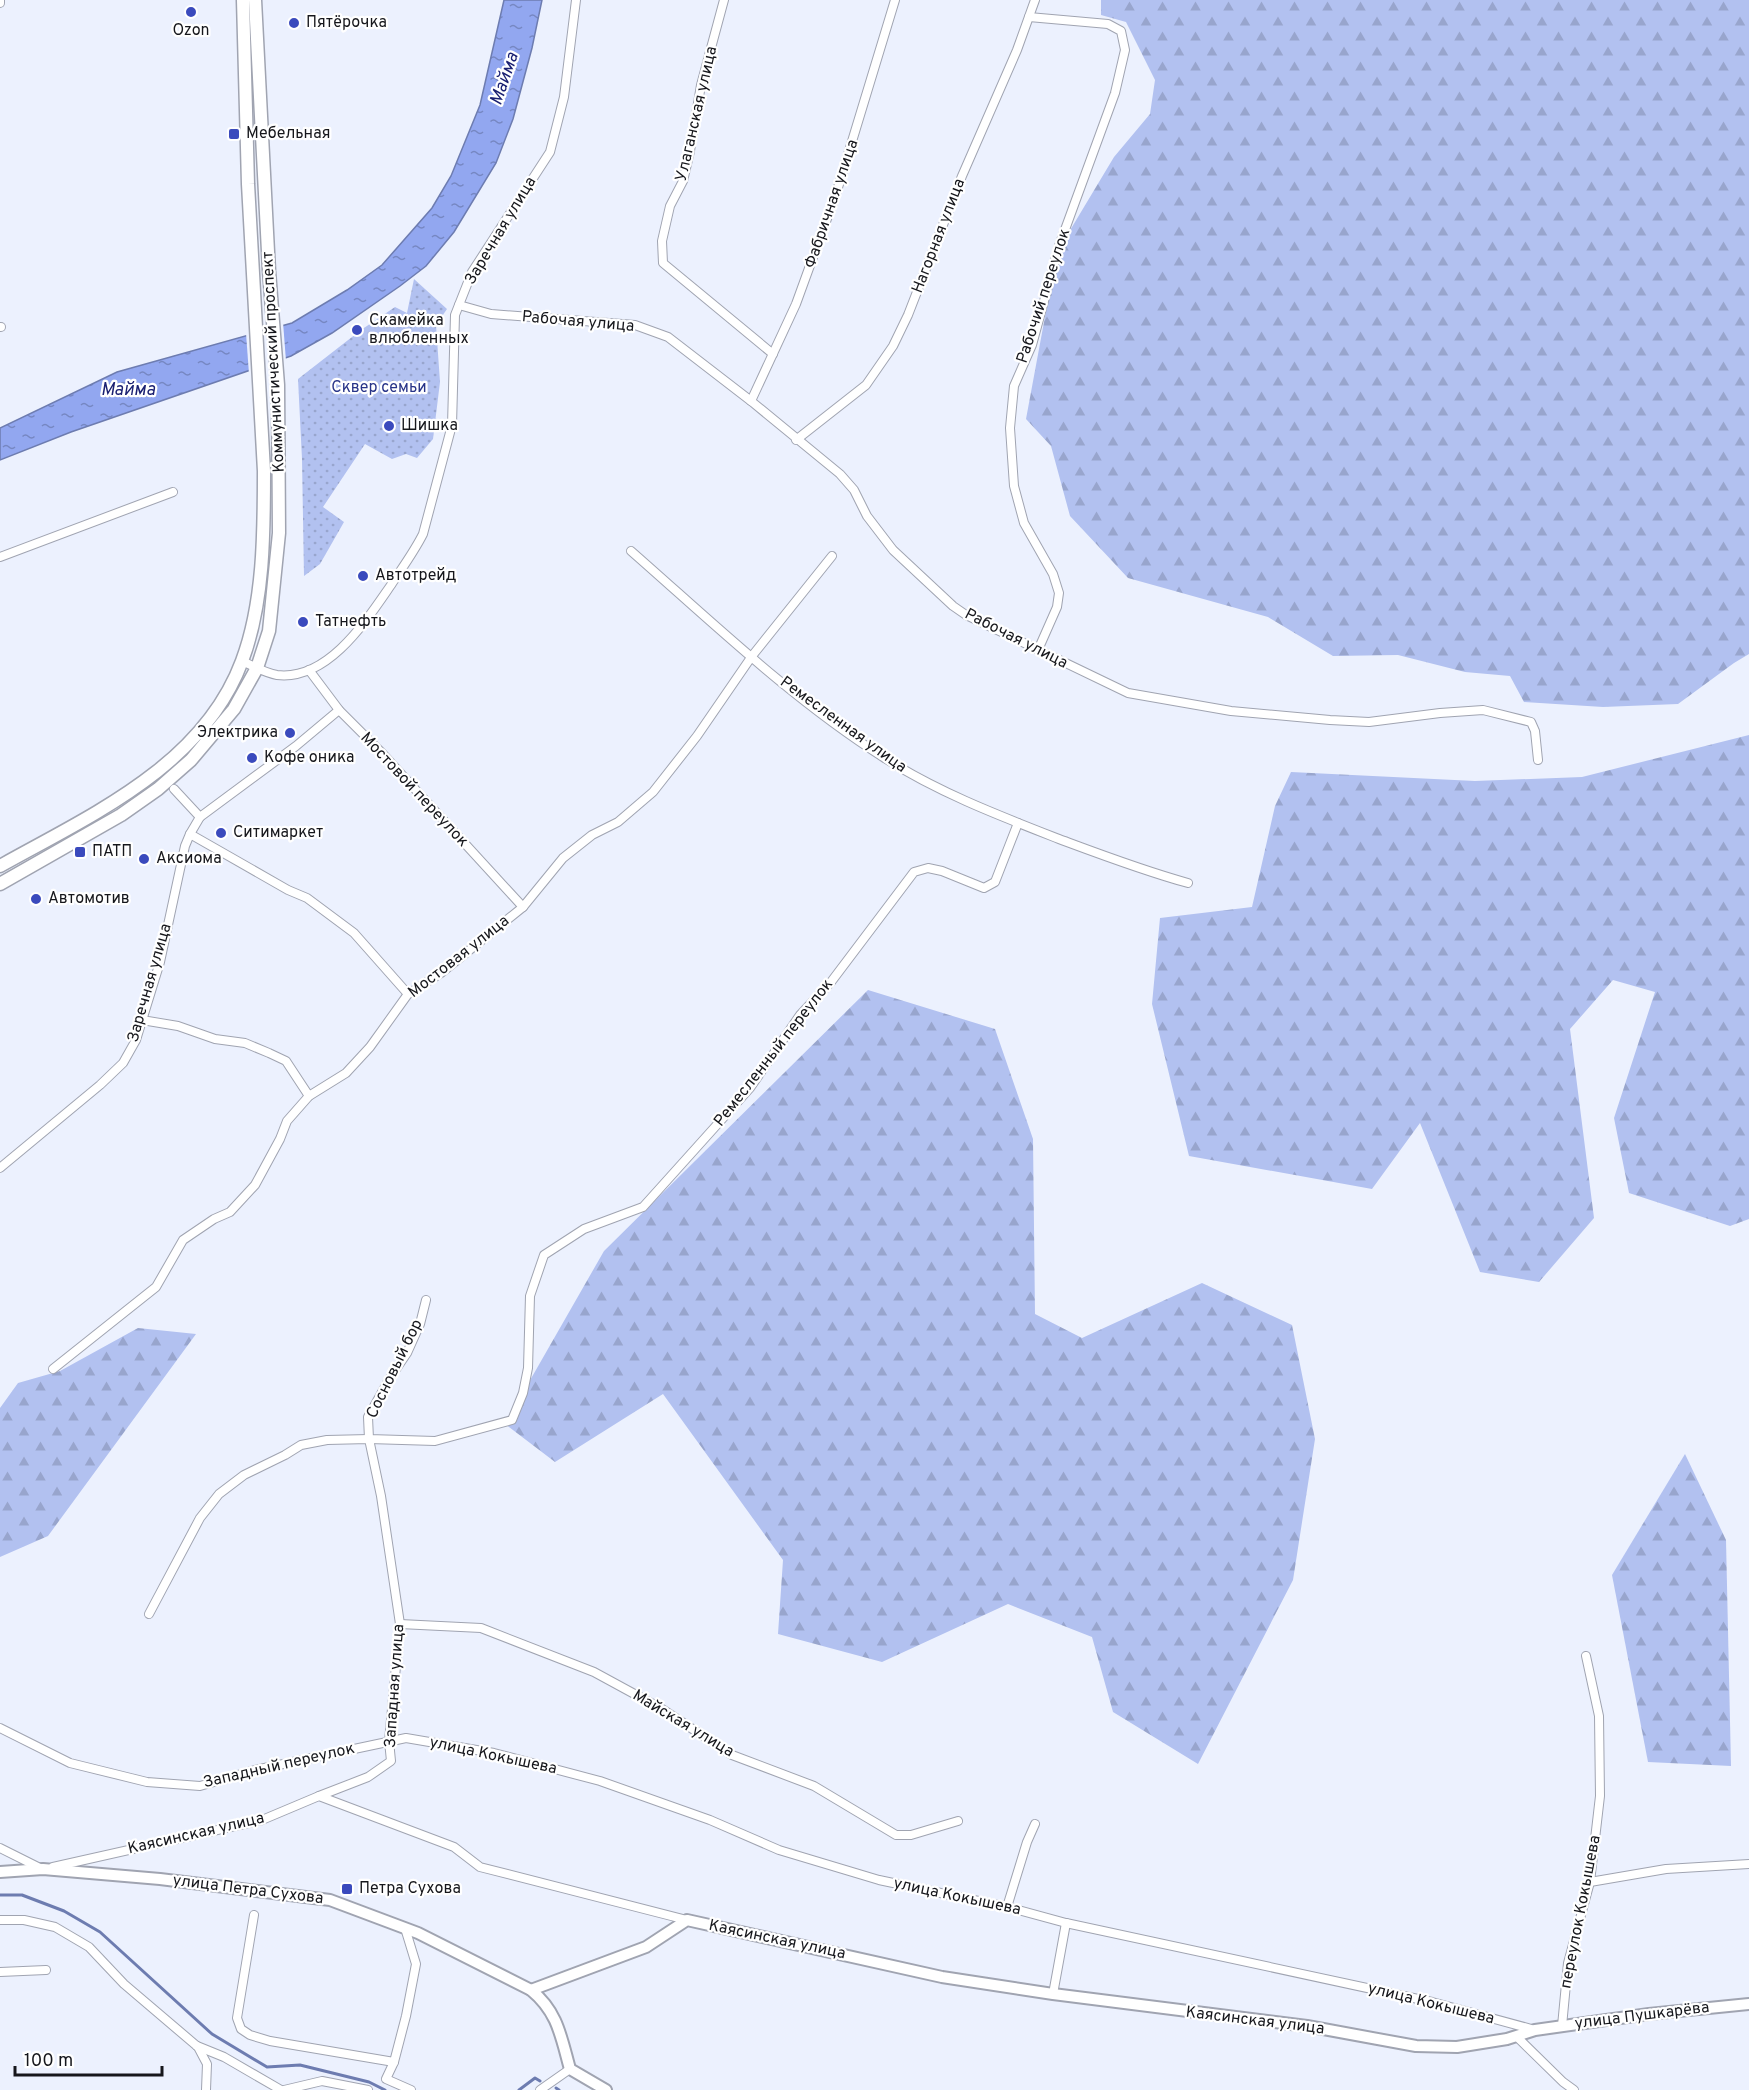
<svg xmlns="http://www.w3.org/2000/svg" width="1749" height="2090" font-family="Overpass,sans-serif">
<defs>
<pattern id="forest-firs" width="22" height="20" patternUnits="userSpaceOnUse" patternTransform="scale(1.5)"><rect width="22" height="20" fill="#b2c1f0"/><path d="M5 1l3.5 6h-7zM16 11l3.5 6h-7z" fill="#98a5cd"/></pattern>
<pattern id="park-dots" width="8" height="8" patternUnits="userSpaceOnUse" patternTransform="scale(1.5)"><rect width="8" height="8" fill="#b2c1f0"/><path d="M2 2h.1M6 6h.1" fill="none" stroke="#98a5cd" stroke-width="1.8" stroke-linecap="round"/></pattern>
<pattern id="water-ripples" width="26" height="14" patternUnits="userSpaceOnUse" patternTransform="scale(1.5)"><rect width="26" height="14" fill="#92a7f0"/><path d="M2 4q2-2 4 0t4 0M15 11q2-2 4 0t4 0" fill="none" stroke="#7687c2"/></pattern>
</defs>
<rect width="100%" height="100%" fill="#ecf1fe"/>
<!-- forest -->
<g fill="url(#forest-firs)">
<polygon points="1101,0 1749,0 1749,654 1734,663 1678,704 1603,707 1524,702 1510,676 1465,672 1398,655 1333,656 1268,617 1128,578 1070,516 1051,446 1026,419 1057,252 1114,157 1150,114 1155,80 1126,22 1101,15"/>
<polygon points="1749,735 1749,1219 1730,1226 1629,1193 1614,1118 1655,992 1613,980 1570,1029 1594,1218 1539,1282 1480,1272 1420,1123 1372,1189 1189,1156 1152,1004 1160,918 1252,907 1275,806 1291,772 1475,781 1582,777"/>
<polygon points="868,990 995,1029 1033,1139 1035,1314 1082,1338 1202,1283 1292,1325 1315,1439 1293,1580 1198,1764 1113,1712 1092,1637 1008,1604 882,1662 778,1634 783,1560 663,1394 555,1462 505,1424 604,1251"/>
<polygon points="138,1328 196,1334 48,1536 0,1557 0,1408 18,1383 60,1371"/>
<polygon points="1685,1454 1726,1540 1731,1766 1648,1762 1612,1575"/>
</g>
<!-- park -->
<polygon fill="url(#park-dots)" points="414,279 447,309 436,325 440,382 433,439 417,458 406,454 392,459 365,444 323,507 344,522 320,564 304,576 302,459 298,379 361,330 395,307 407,313"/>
<!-- water -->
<polygon fill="url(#water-ripples)" stroke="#6d7cb0" stroke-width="1.5" points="504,0 542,0 532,48 513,119 496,163 454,232 426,266 400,286 332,333 291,356 71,432 0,460 0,428 117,372 292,323 347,290 382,265 432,208 451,176 480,105"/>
<!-- pier -->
<polygon fill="#ecf1fe" points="283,322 286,361 249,374 246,333"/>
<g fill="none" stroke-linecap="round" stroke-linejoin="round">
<!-- stream -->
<g stroke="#6d7cb0" stroke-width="3">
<polyline points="0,1895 22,1895 64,1911 100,1932 212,2034 267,2067 300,2065 369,2082 385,2090"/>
<polyline points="556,2088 559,2090"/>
<polyline points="519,2090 535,2078 540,2081"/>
</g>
<!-- street casing -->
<g stroke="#a0a4b1" stroke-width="10">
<g id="street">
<polyline points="724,0 701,85 690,151 683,181 670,206 662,241 663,263 773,354"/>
<polyline points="0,3 0,0"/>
<polyline points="1029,17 1108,24 1121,31 1125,50 1115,93 1059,246 1032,345 1014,386 1010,428 1014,486 1024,523 1053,574 1059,593 1057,607 1038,650"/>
<polyline points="459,305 491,314 635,325 668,337 751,401 840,474 854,490 867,516 893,550 953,606 966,615 1128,693 1231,711 1330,720 1369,722 1440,713 1483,710 1531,722 1535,731 1538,760"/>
<polyline points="0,327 1,327"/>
<polyline points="751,401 796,304 836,194 895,0"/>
<polyline points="796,440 866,385 893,346 908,315 962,176 1017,50 1035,0"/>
<path d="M 631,551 C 712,622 792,699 883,757 C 937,792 1000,816 1059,839 C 1102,855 1144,871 1188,883"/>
<polyline points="0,557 173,492"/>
<path d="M 242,661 C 253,666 265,673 277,675 C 328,681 366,621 391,585 C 402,568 414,552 423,534 L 452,425 L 455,315 L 472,272 L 550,152 L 564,97 L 576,0"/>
<polyline points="309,670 339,710 381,752 523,907"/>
<polyline points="174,789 200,817 296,746 339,710"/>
<polyline points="190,834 288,890 307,898 354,933 408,994"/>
<polyline points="142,1020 178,1026 215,1039 245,1043 269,1053 286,1061 309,1096"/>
<polyline points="0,1168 100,1085 123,1063 136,1040 160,962 185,846 190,834 200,817"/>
<polyline points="426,1300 420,1324 407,1353 390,1378 368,1417 369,1439 435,1441 512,1420 523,1393 528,1368 530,1296 544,1255 584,1229 643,1207 750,1088 800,1015 831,982 914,872 928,868 942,871 984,888 995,882 1018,823"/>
<polyline points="53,1369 156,1287 183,1240 214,1219 230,1212 255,1185 280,1139 287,1121 309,1096 346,1073 370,1047 408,994 441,973 523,907 563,858 592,835 618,822 653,792 697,736 752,656 832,556"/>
<polyline points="149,1614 200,1518 219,1494 244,1475 285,1455 301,1445 327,1440 369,1439 381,1496 400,1624 389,1741 391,1761 368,1777 319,1796"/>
<polyline points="400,1624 481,1628 594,1672 662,1709 732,1755 814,1786 896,1835 911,1835 958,1821"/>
<polyline points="0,1728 70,1763 147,1782 200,1786 255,1770 406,1738 494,1753 600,1781 710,1820 779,1850 879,1880 1007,1907 1066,1923 1432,2002 1535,2030"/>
<polyline points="0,1848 42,1869"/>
<polyline points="53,1867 262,1820 319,1796 454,1847 480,1867 687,1920"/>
<polyline points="1590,1882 1666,1869 1749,1864"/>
<polyline points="1007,1907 1027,1842 1035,1824"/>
<polyline points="254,1915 237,2018 241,2029 250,2035 270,2041 394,2062"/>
<polyline points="0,1920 24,1920 55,1927 89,1947 124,1984 198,2047 207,2064 206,2090"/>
<polyline points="405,1928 416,1964 406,2016 394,2062 386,2079 411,2090"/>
<polyline points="0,1972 46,1970"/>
<polyline points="1053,1994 1066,1923"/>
<polyline points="1562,2026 1568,1963 1590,1882 1600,1796 1599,1716 1586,1656"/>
<polyline points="1516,2036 1563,2082 1574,2090"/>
<polyline points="197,2046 224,2057 281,2090"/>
<polyline points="284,2090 322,2081 368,2090"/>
<polyline points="540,2090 570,2069"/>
</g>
</g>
<!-- secondary casing -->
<g stroke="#a0a4b1" stroke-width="14">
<g id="secondary">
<path d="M 0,1872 L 43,1869 L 160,1879 L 330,1900 L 418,1933 L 531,1990 C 558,2012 561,2037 570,2069 L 606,2090"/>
<polyline points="531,1990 646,1947 687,1920 942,1977 1053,1994 1307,2026 1416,2046 1457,2047 1507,2039 1535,2030 1649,2014 1749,2004"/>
</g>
</g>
<!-- primary casing -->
<g stroke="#a0a4b1" stroke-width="15">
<g id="primary">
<path d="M 0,866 C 91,815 203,766 242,661 C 264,603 264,532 264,471 L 248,184 L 243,0"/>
<polyline points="0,884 121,815 158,789 191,760 234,709 257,668 269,631 279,533 278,385 269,271 255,0"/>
</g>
</g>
<!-- street -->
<use href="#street" stroke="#fff" stroke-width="8"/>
<!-- secondary -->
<use href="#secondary" stroke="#fff" stroke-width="10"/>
<!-- primary -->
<use href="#primary" stroke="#fff" stroke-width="12"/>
</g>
<!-- markers -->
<g fill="#3a4abd" stroke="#fff" stroke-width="2">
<circle cx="191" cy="12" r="6"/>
<circle cx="294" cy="23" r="6"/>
<rect x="228" y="128" width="12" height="12" rx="3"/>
<circle cx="357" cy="330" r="6"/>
<circle cx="389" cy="426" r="6"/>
<circle cx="363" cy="576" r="6"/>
<circle cx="303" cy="622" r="6"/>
<circle cx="290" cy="733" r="6"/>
<circle cx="252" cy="758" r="6"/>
<circle cx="221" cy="833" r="6"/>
<rect x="74" y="846" width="12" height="12" rx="3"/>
<circle cx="144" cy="859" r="6"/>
<circle cx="36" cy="899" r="6"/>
<rect x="341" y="1883" width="12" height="12" rx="3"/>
</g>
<g text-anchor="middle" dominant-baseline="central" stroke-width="4.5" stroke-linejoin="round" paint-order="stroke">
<!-- poi labels -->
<g font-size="16" fill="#16171c" stroke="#fff" text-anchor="start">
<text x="306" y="23">Пятёрочка</text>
<text x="191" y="31" text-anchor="middle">Ozon</text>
<text x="246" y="134">Мебельная</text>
<text x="369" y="321">Скамейка<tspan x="369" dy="18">влюбленных</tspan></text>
<text x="401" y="426">Шишка</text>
<text x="375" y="576">Автотрейд</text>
<text x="315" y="622">Татнефть</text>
<text x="278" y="733" text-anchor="end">Электрика</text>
<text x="264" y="758">Кофе оника</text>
<text x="233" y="833">Ситимаркет</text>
<text x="92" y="852">ПАТП</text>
<text x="156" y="859">Аксиома</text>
<text x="48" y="899">Автомотив</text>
<text x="359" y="1889">Петра Сухова</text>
</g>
<!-- street labels -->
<g font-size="16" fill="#16171c" stroke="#fff">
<text transform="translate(697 114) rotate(-77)">Улаганская улица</text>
<text transform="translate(832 204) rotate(-71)">Фабричная улица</text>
<text transform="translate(501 231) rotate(-59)">Заречная улица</text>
<text transform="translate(939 236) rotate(-69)">Нагорная улица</text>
<text transform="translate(1044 296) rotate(-72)">Рабочий переулок</text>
<text transform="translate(578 322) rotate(5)">Рабочая улица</text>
<text transform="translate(274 362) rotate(-93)">Коммунистический проспект</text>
<text transform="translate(1016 639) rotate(27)">Рабочая улица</text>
<text transform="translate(843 725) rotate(36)">Ремесленная улица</text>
<text transform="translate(414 790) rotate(47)">Мостовой переулок</text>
<text transform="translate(459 957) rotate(-38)">Мостовая улица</text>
<text transform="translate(150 983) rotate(-74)">Заречная улица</text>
<text transform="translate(774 1053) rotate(-52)">Ремесленный переулок</text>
<text transform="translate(395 1369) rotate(-64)">Сосновый бор</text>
<text transform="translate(395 1686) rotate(-86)">Западная улица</text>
<text transform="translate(683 1724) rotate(31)">Майская улица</text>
<text transform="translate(493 1756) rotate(12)">улица Кокышева</text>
<text transform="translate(279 1766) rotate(-13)">Западный переулок</text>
<text transform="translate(196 1834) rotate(-13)">Каясинская улица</text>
<text transform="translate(248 1890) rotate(7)">улица Петра Сухова</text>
<text transform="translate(957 1897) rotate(12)">улица Кокышева</text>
<text transform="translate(1581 1912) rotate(-79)">переулок Кокышева</text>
<text transform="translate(777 1940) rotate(12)">Каясинская улица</text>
<text transform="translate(1431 2004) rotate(14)">улица Кокышева</text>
<text transform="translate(1642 2016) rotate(-7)">улица Пушкарёва</text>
<text transform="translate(1255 2021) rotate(7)">Каясинская улица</text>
</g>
<!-- park labels -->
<g font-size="16" fill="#283488" stroke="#fff">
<text x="379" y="388">Сквер семьи</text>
</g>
<!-- water labels -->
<g font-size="18" font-style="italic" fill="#1a2072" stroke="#fff">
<text transform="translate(505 79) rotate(-71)">Майма</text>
<text x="128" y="390">Майма</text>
</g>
</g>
<!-- scale -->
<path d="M15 2066v9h147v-9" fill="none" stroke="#16171c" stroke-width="3"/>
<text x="24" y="2066" font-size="18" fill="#16171c" stroke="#ffffff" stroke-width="4.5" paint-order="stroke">100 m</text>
</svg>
